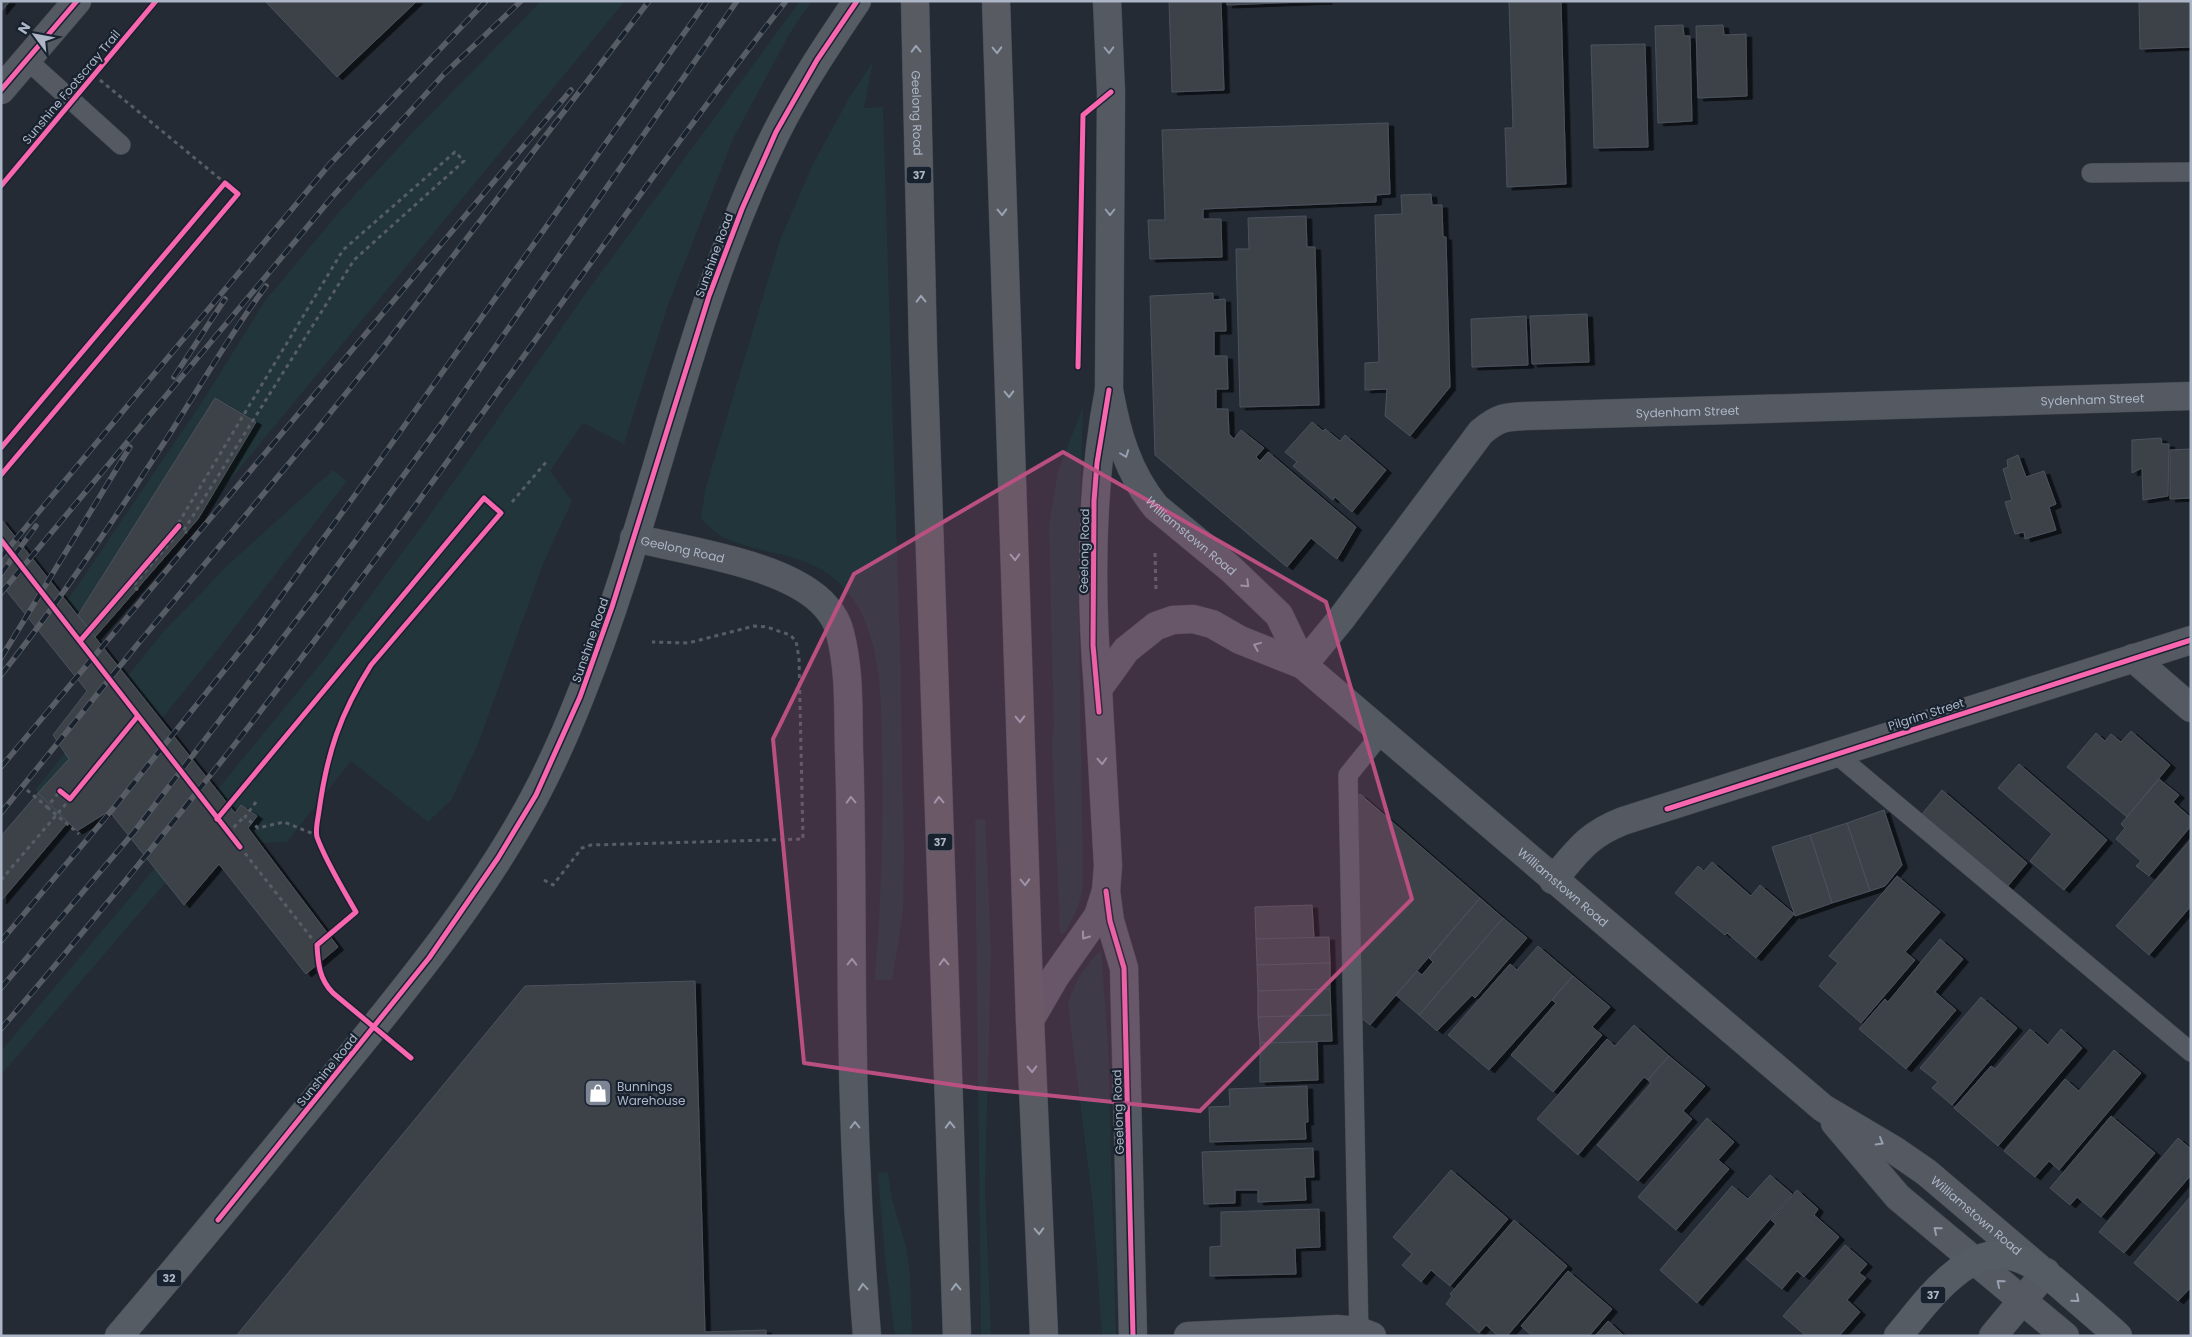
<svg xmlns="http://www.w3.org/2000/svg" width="2192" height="1337" font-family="Poppins,sans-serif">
<defs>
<filter id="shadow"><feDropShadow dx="5.5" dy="3" stdDeviation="0" flood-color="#0009"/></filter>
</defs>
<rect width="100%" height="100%" fill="#242b34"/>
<!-- green -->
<g fill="#21353a">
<polygon points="541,1 625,1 198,519 255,423 215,398 78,615 67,601 200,405 265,301 340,211 413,132"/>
<polygon points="800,1 812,1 790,33 733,139 667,308 624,444 583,423 550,471 572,501 543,564 478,744 451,800 428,822 351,761 287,842 259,843 217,790 322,662 445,494 586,293"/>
<path d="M 873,62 L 864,108 L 883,107 L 900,651 L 904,852 L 903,912 L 892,980 L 875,980 C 881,902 884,826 882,748 C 881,710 882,669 869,632 C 863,612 852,595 837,581 C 806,552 761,555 725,538 C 715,533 708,526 701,519 L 705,490 L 780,240 L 812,166 L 850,96 Z"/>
<path d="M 1083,407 L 1078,566 L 1083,883 C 1081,903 1075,916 1064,933 L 1062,934 L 1060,932 L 1052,741 L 1054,729 L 1049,525 L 1058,471 Z"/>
<polygon points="333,470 347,481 215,653 96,800 57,809 35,790 164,631 230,563"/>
<polygon points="985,819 991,950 985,1187 991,1336 981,1336 975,820"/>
<polygon points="155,868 166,882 1,1075 1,1051"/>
<path d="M 1101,951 L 1108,1044 L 1116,1336 L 1102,1336 L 1093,1207 L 1068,1004 C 1074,983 1084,966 1101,951 Z"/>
<polygon points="888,1172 892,1199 907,1250 910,1275 912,1336 895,1336 885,1257 878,1173"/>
</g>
<!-- building -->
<g fill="#3c424a" stroke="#4b525c" filter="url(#shadow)">
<polygon points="1,1 10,1 1,12"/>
<polygon points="265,1 417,1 337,77"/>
<polygon points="1169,1 1221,1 1224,90 1172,92"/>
<polygon points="1227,1 1327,1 1227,5"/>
<polygon points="1509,1 1561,1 1566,184 1507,187 1505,128 1513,128"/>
<polygon points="2139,1 2191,1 2191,47 2140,49"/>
<polygon points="1683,25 1684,36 1690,36 1692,121 1658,123 1655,26"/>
<polygon points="1723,25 1724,35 1746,34 1747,96 1698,98 1696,26"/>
<polygon points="1645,44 1648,147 1594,148 1591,45"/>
<polygon points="1388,123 1390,194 1376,195 1376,202 1203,209 1203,219 1221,219 1222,257 1150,259 1148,220 1165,220 1162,130"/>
<polygon points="1431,194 1432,205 1442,205 1443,237 1446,237 1450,387 1410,436 1385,416 1387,389 1365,390 1365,363 1379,362 1375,215 1402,214 1401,195"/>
<polygon points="1306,216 1307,247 1315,247 1319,405 1240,407 1236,249 1249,249 1248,218"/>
<polygon points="1213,293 1213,300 1225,299 1226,331 1214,331 1214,356 1227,356 1228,389 1216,389 1216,409 1228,409 1229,434 1234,439 1241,430 1264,448 1256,457 1260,461 1268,452 1356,527 1337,559 1311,538 1287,567 1155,455 1150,296"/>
<polygon points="1587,314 1589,362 1532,364 1530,316"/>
<polygon points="1526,316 1528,365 1472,367 1471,319"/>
<polygon points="215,398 256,422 198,519 95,637 78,615"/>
<polygon points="1312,422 1323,431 1325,429 1340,441 1345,435 1386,470 1352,512 1335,497 1333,500 1293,466 1297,462 1285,452"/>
<polygon points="2161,438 2162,444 2169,444 2168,496 2143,500 2142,468 2132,473 2132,440"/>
<polygon points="2191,449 2191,498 2170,499 2170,450"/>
<polygon points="2018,455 2026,477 2044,471 2056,504 2049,507 2056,530 2025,539 2024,532 2015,534 2005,502 2012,500 2003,469 2008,467 2007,460"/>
<polygon points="1,519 235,813 241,805 257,816 248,828 338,947 306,974 219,864 184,905 109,811 77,831 38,793 69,759 53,735 87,691 1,584"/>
<polygon points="2131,731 2170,765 2127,817 2067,767 2096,733 2105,741 2111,734 2121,742"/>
<polygon points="2019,764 2107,840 2064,890 2030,861 2052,834 1998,788"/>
<polygon points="2159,779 2179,795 2173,802 2191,818 2191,826 2149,876 2136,866 2141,861 2116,839 2125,828 2121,824"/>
<polygon points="1942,790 2027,863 2007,887 1922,814"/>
<polygon points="38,793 68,822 1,901 1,836"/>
<polygon points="1360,794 1480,898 1370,1025 1359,1016 1352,803"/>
<polygon points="1884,810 1902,865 1885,886 1870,891 1847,823"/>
<polygon points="1847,823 1870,891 1832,903 1810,835"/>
<polygon points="1810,835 1832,903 1795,916 1772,847"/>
<polygon points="2191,839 2191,906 2149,955 2116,926"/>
<polygon points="1712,862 1751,896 1760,885 1794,914 1756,958 1727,933 1725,935 1675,893 1698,866 1704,871"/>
<polygon points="1897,876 1940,912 1905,952 1915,960 1861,1023 1819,986 1838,963 1829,956"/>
<polygon points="1480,898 1503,918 1419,1015 1396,995 1417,971 1422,975 1433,962 1429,958"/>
<polygon points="1312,905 1314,938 1256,939 1255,907"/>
<polygon points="1503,918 1527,938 1475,998 1472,995 1437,1031 1419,1015"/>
<polygon points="1329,937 1330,963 1257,965 1256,939"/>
<polygon points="1940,939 1963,959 1935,992 1956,1010 1906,1069 1859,1029 1885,999 1888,1002"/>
<polygon points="1538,946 1573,976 1489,1070 1448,1035 1510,964 1517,970"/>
<polygon points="1330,963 1330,989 1258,991 1257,965"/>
<polygon points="1573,976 1610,1007 1592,1027 1602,1035 1553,1092 1511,1055 1556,1003 1552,1000"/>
<polygon points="695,981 705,1332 766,1330 766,1336 236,1336 525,986"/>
<polygon points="1330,989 1331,1015 1258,1017 1258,991"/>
<polygon points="1981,997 2017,1028 1952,1105 1932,1088 1938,1082 1920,1068"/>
<polygon points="1331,1015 1332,1041 1260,1043 1258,1017"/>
<polygon points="1634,1025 1669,1056 1648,1080 1644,1077 1578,1155 1537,1119 1607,1039 1615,1046"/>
<polygon points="2030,1029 2048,1045 2061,1029 2082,1048 1998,1146 1954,1108 1991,1066 1995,1069"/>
<polygon points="1317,1042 1318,1080 1260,1082 1260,1043"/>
<polygon points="2114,1050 2141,1073 2059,1170 2049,1161 2035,1177 2004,1151 2065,1079 2079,1091"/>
<polygon points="1669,1056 1705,1086 1683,1111 1692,1119 1638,1181 1597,1145 1651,1083 1648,1080"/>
<polygon points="1307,1086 1308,1122 1305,1122 1306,1139 1210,1142 1209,1107 1230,1106 1229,1089"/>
<polygon points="2111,1116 2155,1153 2101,1217 2077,1197 2070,1205 2050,1188"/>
<polygon points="1707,1118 1734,1142 1718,1160 1729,1169 1676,1230 1638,1197"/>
<polygon points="2178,1138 2191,1149 2191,1175 2124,1253 2099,1232"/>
<polygon points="1313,1148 1314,1177 1305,1177 1306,1200 1258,1202 1258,1190 1235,1190 1235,1203 1204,1204 1202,1152"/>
<polygon points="1451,1170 1508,1219 1450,1286 1431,1270 1421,1282 1402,1265 1412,1254 1393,1237"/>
<polygon points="1770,1175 1792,1194 1697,1303 1660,1270 1732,1186 1748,1199"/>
<polygon points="1797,1190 1818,1209 1814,1215 1839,1237 1804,1277 1797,1271 1782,1289 1746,1259 1776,1224 1771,1220"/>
<polygon points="2191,1196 2191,1287 2178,1301 2134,1263"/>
<polygon points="1319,1209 1320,1247 1295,1248 1296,1274 1210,1276 1210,1247 1221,1246 1221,1212"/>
<polygon points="1514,1220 1567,1266 1507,1336 1498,1336 1486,1325 1479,1333 1446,1304 1452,1296 1450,1294"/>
<polygon points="1845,1245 1867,1264 1859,1273 1866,1278 1847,1300 1860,1312 1839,1336 1806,1336 1783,1316"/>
<polygon points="1568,1271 1612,1309 1589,1336 1532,1336 1521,1326"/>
<polygon points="1608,1321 1624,1336 1595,1336"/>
</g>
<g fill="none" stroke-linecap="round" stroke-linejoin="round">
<!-- service casing -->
<g stroke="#40454c" stroke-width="20">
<g id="service">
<polyline points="27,60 121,145"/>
<polyline points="2091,173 2191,172"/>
<polyline points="1836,754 2191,1052"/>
<polyline points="1359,1336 1348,775 1382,733"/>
</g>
</g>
<!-- minor casing -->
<g stroke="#40454c" stroke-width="29">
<g id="minor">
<polyline points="1,90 77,1"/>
<path id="s1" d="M 634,538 C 688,551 792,565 827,608 C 833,615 838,624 840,633 C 850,671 848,712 849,751 C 852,836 851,920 852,1006 C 853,1116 858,1226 867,1336"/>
<polyline points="2133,658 2191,708"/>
<path id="s2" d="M 1303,665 L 1341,619 L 1481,432 C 1499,417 1505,417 1527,416 L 2191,396"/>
<path d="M 1098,689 C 1090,589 1090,488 1109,390"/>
<polyline points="1106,891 1110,921 1124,968 1133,1336"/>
<polyline points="1188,1336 1337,1329 1359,1331 1372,1336"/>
</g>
</g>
<!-- tertiary casing -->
<g stroke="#40454c" stroke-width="29">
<g id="tertiary">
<path id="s3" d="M 1107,1 L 1111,92 L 1109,390 C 1117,434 1128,473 1156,507 L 1231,569 L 1279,615 L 1303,665"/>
<path d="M 1553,880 C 1577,852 1587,835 1623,821 L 2191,640"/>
<path id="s4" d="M 1030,1020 L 1055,977 L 1098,916 L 1106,891 L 1108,866 L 1098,689 L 1126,650 L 1156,626 L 1173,620 L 1193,619 L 1212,624 L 1240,640 L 1303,665 L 1823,1108 L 1894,1150 L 1926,1172 L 2038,1267"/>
<polyline points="1835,1123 1898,1197 2065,1336"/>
<polyline points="1993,1336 2046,1272"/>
</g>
</g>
<!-- primary casing -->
<g stroke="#414750" stroke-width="29">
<g id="primary">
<path d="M 119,1336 C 192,1251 262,1165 332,1079 C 405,989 481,898 535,796 C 552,764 567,730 580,697 C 655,512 687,312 776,133 C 799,87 828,44 857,1"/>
<path d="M 1898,1336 C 1915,1316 1931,1293 1952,1276 C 1998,1236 2031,1259 2069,1293 C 2085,1307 2102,1321 2118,1336"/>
</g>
</g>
<!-- trunk casing -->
<g stroke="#404650" stroke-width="29">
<g id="trunk">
<path id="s5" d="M 915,1 L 923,348 L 957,1336"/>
<polyline points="996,1 1030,1020 1044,1336"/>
</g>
</g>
<!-- path -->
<g stroke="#565d64" stroke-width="3" stroke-dasharray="4 4" stroke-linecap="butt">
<polyline points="100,80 225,183"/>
<polyline points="512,502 547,461"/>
<polyline points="179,526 187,533"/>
<polyline points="170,537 343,250 455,152 464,161 354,260 184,530"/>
<polyline points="1155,553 1156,589"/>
<polyline points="138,590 133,586 173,539"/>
<polyline points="27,790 47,807 60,791"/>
<polyline points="256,802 245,817 258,828 284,822 316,835"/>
<polyline points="47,807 79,834"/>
<polyline points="228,833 245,816"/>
<polyline points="240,847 317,945"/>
<polyline points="1,880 70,799"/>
<polyline points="544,880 553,885 582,848 591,845 803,839 799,658 796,641 790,635 767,627 754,626 688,643 652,642"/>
</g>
<!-- service -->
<use href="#service" stroke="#545962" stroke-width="19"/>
<!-- minor -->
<use href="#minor" stroke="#545962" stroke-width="28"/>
<!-- tertiary -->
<use href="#tertiary" stroke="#545962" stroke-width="28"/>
<!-- primary -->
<use href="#primary" stroke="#565c64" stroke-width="28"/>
<!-- trunk -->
<use href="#trunk" stroke="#585c62" stroke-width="28"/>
<!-- rail casing -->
<g stroke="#585d65" stroke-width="5.5">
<g id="rail">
<polyline points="174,377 225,299"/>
<polyline points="1,557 329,165 486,1"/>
<polyline points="1,574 36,526"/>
<polyline points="1,593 333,196 444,74 521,1"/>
<polyline points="1,658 130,447"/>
<path d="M 1,675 C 63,597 117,515 171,432 C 202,383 231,333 266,286"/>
<polyline points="1,767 571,90"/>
<polyline points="1,813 137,645 306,443 381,350 649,1"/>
<polyline points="1,941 112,810 256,631 355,495 707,1"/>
<polyline points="1,988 134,832 315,596 442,423 737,1"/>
<path d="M 1,1029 C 128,881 250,729 366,572 C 508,383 640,187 786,1"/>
</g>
</g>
<!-- rail -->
<use href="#rail" stroke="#18212e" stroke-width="4" stroke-dasharray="11" stroke-linecap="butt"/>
<!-- cycleway casing -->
<g stroke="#18212e" stroke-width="8">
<g id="cycleway">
<polyline points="1,90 77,1"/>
<polyline points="1,186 156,1"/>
<polyline points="1078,367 1083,115 1111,92"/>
<polyline points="1,448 225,183 238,194 1,475"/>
<polyline points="1,540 240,847"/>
<polyline points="80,641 179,526"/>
<polyline points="1099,712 1093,645 1094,501 1097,463 1109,390"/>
<polyline points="60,791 70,799 137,717"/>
<polyline points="1667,809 2191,640"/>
<path d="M 217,819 L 484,498 L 501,513 L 371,665 C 340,714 327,753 319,811 C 318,819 315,830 317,837 C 326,862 343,889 356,912 L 317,945 C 318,963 319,979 333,993 L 411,1058"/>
<polyline points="1106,891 1110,921 1124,968 1133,1336"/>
<polyline points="218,1220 429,958 498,858 536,795 580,697 612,607 709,296 742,209 776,132 817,60 857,1"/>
</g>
</g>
<!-- cycleway -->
<use href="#cycleway" stroke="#f766af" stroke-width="5"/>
</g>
<!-- one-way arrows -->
<defs><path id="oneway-chevron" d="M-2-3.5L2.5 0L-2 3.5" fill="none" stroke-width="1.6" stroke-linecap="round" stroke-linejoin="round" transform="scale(1.25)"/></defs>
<g stroke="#9ba4b3">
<use href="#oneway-chevron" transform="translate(916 49) rotate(-91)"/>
<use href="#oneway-chevron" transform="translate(997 50) rotate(88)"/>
<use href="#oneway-chevron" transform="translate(1002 212) rotate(88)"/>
<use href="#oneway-chevron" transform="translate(921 299) rotate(-91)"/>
<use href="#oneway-chevron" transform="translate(1009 394) rotate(88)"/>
<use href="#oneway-chevron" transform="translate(1015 557) rotate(88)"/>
<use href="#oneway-chevron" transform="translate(1020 719) rotate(88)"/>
<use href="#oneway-chevron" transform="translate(939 800) rotate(-92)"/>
<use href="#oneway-chevron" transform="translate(1025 882) rotate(88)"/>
<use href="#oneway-chevron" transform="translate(944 962) rotate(-92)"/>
<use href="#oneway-chevron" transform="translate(1032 1069) rotate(88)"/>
<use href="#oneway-chevron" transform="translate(950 1125) rotate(-92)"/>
<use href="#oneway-chevron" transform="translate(1039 1231) rotate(88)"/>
<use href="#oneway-chevron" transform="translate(956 1287) rotate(-92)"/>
<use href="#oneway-chevron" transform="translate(2076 1299) rotate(41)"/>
</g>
<g stroke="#969fae">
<use href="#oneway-chevron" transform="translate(1109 50) rotate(88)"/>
<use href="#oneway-chevron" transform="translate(1110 212) rotate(90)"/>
<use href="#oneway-chevron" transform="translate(1125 454) rotate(69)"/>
<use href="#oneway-chevron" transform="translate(1246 584) rotate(44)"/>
<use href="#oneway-chevron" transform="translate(1257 646) rotate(-158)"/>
<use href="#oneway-chevron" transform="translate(1102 761) rotate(87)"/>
<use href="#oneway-chevron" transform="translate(851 800) rotate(-92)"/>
<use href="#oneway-chevron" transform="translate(1085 936) rotate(126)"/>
<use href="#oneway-chevron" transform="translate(852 962) rotate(-89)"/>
<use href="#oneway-chevron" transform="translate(855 1125) rotate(-91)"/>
<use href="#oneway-chevron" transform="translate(1880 1142) rotate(30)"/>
<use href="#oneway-chevron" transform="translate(1937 1230) rotate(-140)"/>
<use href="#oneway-chevron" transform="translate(2000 1283) rotate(-140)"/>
<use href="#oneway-chevron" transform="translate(863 1287) rotate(-95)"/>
</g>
<!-- marked area -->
<path fill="#ba4f81" fill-opacity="0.2" stroke="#ba4f81" stroke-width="4" stroke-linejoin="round" d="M 1063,452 L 1326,602 L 1412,899 L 1200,1111 L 976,1088 L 804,1063 L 773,739 L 854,574 Z"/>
<!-- icons -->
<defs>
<g id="shop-square" transform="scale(1.4375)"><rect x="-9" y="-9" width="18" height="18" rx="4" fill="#7c8594" stroke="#18212e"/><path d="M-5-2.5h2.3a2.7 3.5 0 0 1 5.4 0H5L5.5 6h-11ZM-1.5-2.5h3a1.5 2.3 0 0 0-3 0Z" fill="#fff"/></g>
</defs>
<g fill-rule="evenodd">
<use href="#shop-square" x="598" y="1093"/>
</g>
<g text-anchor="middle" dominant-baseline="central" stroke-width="4.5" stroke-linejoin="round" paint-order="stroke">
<!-- shield labels -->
<g fill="#18212e" stroke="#808999" stroke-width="1">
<rect x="906.5" y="166.5" width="25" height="17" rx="4"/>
<rect x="927.5" y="833.5" width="25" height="17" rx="4"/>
<rect x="156.5" y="1269.5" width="25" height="17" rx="4"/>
<rect x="1920.5" y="1286.5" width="25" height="17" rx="4"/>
</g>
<g font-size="11" font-weight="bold" fill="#acb6c7">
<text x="919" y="175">37</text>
<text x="940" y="842">37</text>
<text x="169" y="1278">32</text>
<text x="1933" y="1295">37</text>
</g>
<!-- street labels -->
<g font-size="12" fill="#acb6c7" stroke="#18212e">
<text transform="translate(71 87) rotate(-50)">Sunshine Footscray Trail</text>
<text stroke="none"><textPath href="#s5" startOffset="112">Geelong Road</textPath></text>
<text transform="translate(714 255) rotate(-70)">Sunshine Road</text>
<text stroke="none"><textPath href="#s2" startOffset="909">Sydenham Street</textPath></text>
<text stroke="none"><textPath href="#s2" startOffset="504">Sydenham Street</textPath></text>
<text stroke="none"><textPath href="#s3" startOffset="562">Williamstown Road</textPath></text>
<text stroke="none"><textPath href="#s1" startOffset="50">Geelong Road</textPath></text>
<text transform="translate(1084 551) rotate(-89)">Geelong Road</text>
<text transform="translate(590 640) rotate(-71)">Sunshine Road</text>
<text transform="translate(1926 714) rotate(-18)">Pilgrim Street</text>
<text stroke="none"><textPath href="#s4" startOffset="939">Williamstown Road</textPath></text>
<text transform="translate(327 1070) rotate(-51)">Sunshine Road</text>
<text transform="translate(1118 1112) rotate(-92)">Geelong Road</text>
<text stroke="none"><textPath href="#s4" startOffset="1468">Williamstown Road</textPath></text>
</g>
<!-- poi labels -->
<g font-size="12" fill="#acb6c7" stroke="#18212e" text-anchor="start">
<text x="617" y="1086">Bunnings<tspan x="617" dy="14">Warehouse</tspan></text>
</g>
</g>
<!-- border -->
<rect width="2192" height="1337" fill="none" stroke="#acb6c7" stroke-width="5"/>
<!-- north arrow -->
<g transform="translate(35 35) rotate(302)" stroke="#18212e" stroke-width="4" paint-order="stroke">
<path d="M0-4L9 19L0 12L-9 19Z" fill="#acb6c7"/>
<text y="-8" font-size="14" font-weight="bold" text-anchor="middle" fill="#acb6c7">N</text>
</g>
</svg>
